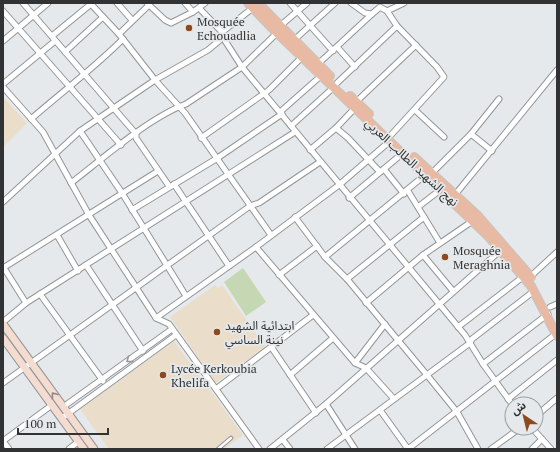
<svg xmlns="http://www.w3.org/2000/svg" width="560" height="452" font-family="'PT Serif','Noto Sans Arabic',serif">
<rect width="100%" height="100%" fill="#e6e9eb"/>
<!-- education -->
<g fill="#eaddc9">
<polygon points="3,97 27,123 3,147"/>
<polygon points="215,285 218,288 222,285 265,347 216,383 170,317"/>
<polygon points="174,341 243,435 224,449 109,449 80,409"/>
</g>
<!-- garden -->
<polygon fill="#c6d7b3" points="243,268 266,302 246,316 224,282"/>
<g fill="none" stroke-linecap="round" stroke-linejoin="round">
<!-- service casing -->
<g stroke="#939698" stroke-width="4.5">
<polyline id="service" points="218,449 231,438"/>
</g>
<!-- minor casing -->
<g stroke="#939698" stroke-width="7">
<g id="minor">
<polyline points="23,3 136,134 136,138 169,186"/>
<polyline points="90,3 119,34 155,80 185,113 271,235"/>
<polyline points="117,3 132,20"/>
<polyline points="147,3 165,20 171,23 193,12 205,3"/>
<polyline points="185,3 193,12"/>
<polyline points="290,3 333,51"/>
<polyline points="351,3 365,13 372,14 380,7 387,11 404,3"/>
<polyline points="199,8 222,32 222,36 242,67 465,335 483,364 512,404"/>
<polyline points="3,11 121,145"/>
<polyline points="387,11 397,26 437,67 444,77 391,135"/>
<polyline points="222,32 254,7"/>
<polyline points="119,34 149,5"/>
<polyline points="52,36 91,4"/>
<polyline points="3,41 48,3"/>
<polyline points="293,41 335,3"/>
<polyline points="337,47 355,67"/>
<polyline points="65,52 103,17"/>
<polyline points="318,64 372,14"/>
<polyline points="337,83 397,26"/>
<polyline points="3,84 55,41"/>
<polyline points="3,87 43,132 89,215 156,318 256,247 339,185 390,141"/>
<polyline points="356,102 416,45"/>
<polyline points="415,110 444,137"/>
<polyline points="280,112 323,74"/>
<path d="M 31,119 C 62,92 94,68 123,39"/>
<polyline points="291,126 334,87"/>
<polyline points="336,128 348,138 380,172"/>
<polyline points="80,131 122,193 186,296"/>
<polyline points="471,134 492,151"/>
<polyline points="201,138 269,90 302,57"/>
<polyline points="310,150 336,128 355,108"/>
<polyline points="384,169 404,194"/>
<polyline points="431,174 471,134 499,99"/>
<path d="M 71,183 C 102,159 150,117 186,104 L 242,67 L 277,33 L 280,26 L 307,3"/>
<polyline points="174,184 229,266"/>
<polyline points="408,191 440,243"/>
<polyline points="454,196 557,70"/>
<polyline points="349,198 403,153"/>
<polyline points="3,202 80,131 155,80 208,50 220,40 222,36"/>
<polyline points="418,207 440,190"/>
<polyline points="132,210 216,159 282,114"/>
<polyline points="295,217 325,257 347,279 427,375 457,412 478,449"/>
<polyline points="57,235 78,271"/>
<polyline points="256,247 355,363 366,368 394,399"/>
<polyline points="423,255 453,291"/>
<polyline points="325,257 425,175"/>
<polyline points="86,265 143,351"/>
<polyline points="3,268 158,171"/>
<polyline points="4,268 26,303"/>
<polyline points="279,275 317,246"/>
<polyline points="531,276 557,252"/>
<polyline points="347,279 424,217"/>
<polyline points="40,294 103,381"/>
<polyline points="366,303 423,255 474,220"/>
<polyline points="550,307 557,304"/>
<polyline points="156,318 169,324 259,449"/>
<polyline points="3,322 26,303 295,132"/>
<polyline points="458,327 524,276"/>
<polyline points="272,348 316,413"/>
<polyline points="355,363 385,324"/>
<polyline points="483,364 548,314"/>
<polyline points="290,375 333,338"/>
<polyline points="3,383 250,206 259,203 320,162"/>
<polyline points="216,389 313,315"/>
<polyline points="508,399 557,360"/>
<polyline points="326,404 355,449"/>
<polyline points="63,407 172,329"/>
<polyline points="380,410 408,449"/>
<polyline points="536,416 557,398"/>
<polyline points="62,418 176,335"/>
<polyline points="532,428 551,449"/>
<polyline points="283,440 290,449"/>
<polyline points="3,441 52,405"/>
<polyline points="3,441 9,449"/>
<polyline points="69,449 79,441"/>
<polyline points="270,449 326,404 501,250"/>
<polyline points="327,449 470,343 472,339 534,291"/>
<polyline points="408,449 557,333"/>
<polyline points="491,449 520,428"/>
<polyline points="532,449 542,439"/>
</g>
</g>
<!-- secondary casing -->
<g stroke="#939698" stroke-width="9">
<g id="secondary">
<polyline points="3,324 94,449"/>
<polyline points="3,338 84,449"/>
</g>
</g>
<!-- primary casing -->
<g stroke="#c5c6c6" stroke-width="10">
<g id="primary">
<polyline points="248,3 277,33 489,237 531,286 557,336"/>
<polyline points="258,3 330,76"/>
<polyline points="350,96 369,114"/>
<polyline points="414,157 478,216 531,277"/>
</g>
</g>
<!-- service -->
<use href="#service" stroke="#fff" stroke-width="2.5"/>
<!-- minor -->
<use href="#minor" stroke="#fff" stroke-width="5"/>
<!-- secondary -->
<use href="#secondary" stroke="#f4dcd1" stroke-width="7"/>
<!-- primary -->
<use href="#primary" stroke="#e8b9a3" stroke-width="8"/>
</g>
<!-- one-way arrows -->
<defs><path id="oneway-chevron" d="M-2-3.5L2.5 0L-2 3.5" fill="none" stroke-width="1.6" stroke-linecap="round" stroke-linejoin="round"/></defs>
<use stroke="#989899" href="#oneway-chevron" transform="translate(129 360) rotate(144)"/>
<use stroke="#928782" href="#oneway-chevron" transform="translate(54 395) rotate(-126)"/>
<!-- markers -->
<g fill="#8e4a1e" stroke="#e6e9eb" stroke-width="1.5">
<circle cx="189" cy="28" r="4"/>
<circle cx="445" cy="257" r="4"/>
<circle cx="217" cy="332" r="4"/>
<circle cx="163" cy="375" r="4"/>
</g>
<g text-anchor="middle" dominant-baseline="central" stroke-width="3.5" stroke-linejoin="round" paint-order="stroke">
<!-- poi labels -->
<g font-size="12" fill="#313233" stroke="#e6e9eb" text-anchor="start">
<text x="197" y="21">Mosquée<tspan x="197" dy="14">Echouadlia</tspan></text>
<text x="453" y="250">Mosquée<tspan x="453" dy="14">Meraghnia</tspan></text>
<text x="225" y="325">ابتدائية الشهيد<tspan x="225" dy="14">نينة الساسي</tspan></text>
<text x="171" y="368">Lycée Kerkoubia<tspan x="171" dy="14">Khelifa</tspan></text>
</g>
<!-- street labels -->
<g font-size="12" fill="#313233" stroke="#e6e9eb">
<text transform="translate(412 162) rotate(43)">نهج الشهيد الطالب العربي</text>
</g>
</g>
<!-- border -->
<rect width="560" height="452" fill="none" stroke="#313233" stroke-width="8"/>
<!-- north arrow -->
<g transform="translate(524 416) rotate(325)"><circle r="19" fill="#e6e9eb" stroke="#9ea0a1"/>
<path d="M0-3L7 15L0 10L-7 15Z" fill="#8e4a1e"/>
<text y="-6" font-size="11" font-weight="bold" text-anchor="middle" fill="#313233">ش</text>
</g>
<!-- scale -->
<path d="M18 428v6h90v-6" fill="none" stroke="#313233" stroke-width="2"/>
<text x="24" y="428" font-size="12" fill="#313233" stroke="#e6e9eb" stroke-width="3" paint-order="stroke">100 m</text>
</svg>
